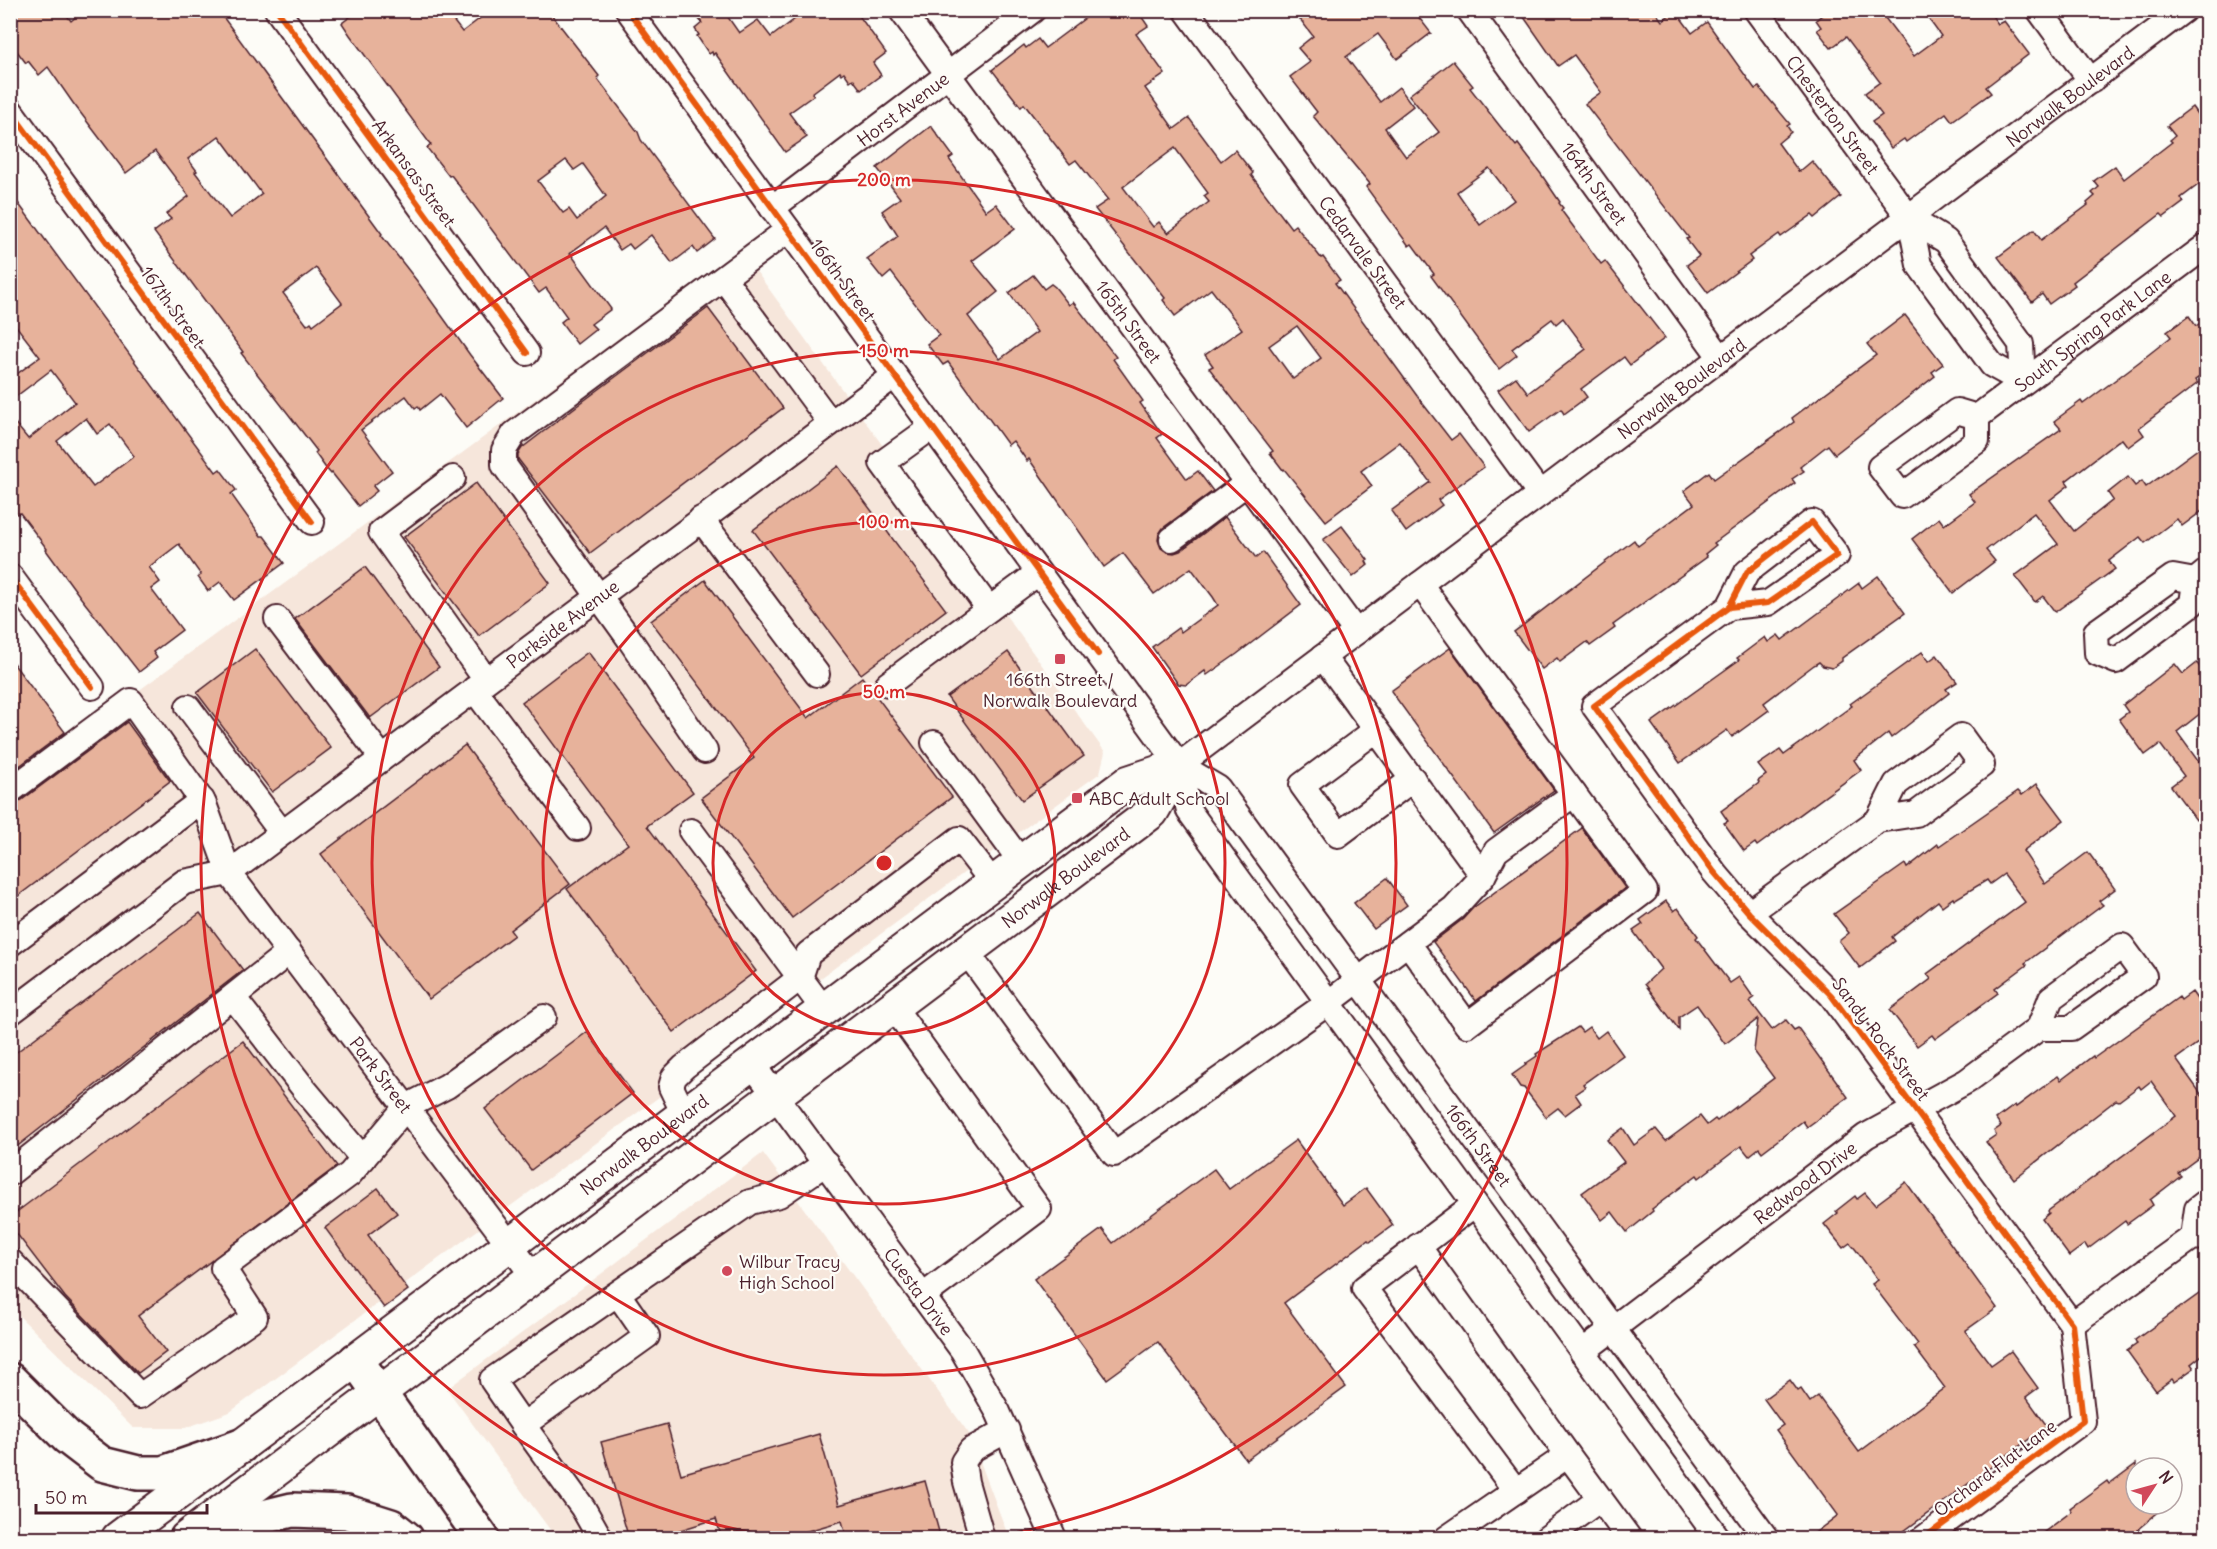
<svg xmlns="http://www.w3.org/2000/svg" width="2217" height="1549" font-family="Delius,sans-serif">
<rect width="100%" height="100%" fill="#fdfcf7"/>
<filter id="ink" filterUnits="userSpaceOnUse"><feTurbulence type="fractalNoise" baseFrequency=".0167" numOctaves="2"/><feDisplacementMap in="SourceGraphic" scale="12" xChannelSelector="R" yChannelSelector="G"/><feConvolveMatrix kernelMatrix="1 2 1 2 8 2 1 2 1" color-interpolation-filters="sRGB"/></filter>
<g filter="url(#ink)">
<!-- built -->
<g fill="#f6e6db">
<polygon points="740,249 1105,752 1100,773 230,1412 185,1428 133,1428 11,1308 10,785"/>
<polygon points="763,1153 970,1435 1009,1538 556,1538 447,1389"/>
</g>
<!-- building -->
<g fill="#e7b29b" stroke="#4a1f2b" stroke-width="1.5" fill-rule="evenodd">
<path d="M 10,10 L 63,10 L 71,21 L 84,10 L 218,10 L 382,234 L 381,235 L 417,281 L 470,355 L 503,398 L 466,428 L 440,394 L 420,410 L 418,406 L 415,408 L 406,396 L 361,430 L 392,471 L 373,486 L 377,491 L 358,506 L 332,473 L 331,474 L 325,467 L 315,453 L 317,451 L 241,353 L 243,352 L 154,232 L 171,219 L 166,214 L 189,196 L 155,151 L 126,173 L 73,103 L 48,67 L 39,75 L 28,61 L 26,63 L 10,42 ZM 219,136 L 262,194 L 230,218 L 195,172 L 197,171 L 188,159 ZM 316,268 L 342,303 L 313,325 L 311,322 L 307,325 L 283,293 Z"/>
<path d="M 359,10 L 445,10 L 462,32 L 491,10 L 548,10 L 599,76 L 597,78 L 638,132 L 641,140 L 715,239 L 697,253 L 693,247 L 672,263 L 651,235 L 633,249 L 629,244 L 620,250 L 604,228 L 570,253 L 611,309 L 591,324 L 596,329 L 577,344 L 561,322 L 567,317 L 546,288 L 539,293 L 451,175 L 449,176 L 427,148 L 431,145 L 350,35 L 342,23 ZM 566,160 L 574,170 L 583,164 L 606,196 L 577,220 L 569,209 L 563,213 L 538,181 Z"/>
<polygon points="692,10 723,10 739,33 758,20 771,37 807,10 855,10 886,53 873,63 881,75 861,90 853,79 850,81 844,72 841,74 840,72 812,93 814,95 789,113 807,137 785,152 715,53 713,55 712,52 709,54 697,36 699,35 695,29 702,23"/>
<path d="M 1096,10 L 1137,10 L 1148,26 L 1136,34 L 1165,74 L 1145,88 L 1174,129 L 1189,118 L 1221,161 L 1235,150 L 1253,173 L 1251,175 L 1291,228 L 1295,225 L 1321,258 L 1323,257 L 1340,280 L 1335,283 L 1420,400 L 1451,440 L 1459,434 L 1484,467 L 1438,500 L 1442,505 L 1406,532 L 1391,511 L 1430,482 L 1400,442 L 1361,471 L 1372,486 L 1326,521 L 1284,469 L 1283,470 L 1270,453 L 1273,451 L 1209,368 L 1213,366 L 1205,355 L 1242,329 L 1211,289 L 1175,316 L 1163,300 L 1165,298 L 1095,209 L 1108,200 L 1076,160 L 1070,164 L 1024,104 L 1021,107 L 992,70 L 1024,45 L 1026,48 L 1038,39 L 1045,48 ZM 1175,148 L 1208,193 L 1204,196 L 1209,202 L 1168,233 L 1159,222 L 1153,227 L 1123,187 ZM 1297,326 L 1321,358 L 1293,379 L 1269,346 Z"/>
<path d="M 1293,10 L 1413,10 L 1431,33 L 1397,59 L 1378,34 L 1346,57 L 1380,102 L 1399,87 L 1413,106 L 1385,128 L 1406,157 L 1439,132 L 1409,95 L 1453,61 L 1473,86 L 1470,88 L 1499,125 L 1516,146 L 1518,144 L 1541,174 L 1560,202 L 1559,203 L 1563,208 L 1561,210 L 1601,264 L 1605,261 L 1665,338 L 1630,365 L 1624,357 L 1581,389 L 1587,397 L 1564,414 L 1561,409 L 1529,432 L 1498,390 L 1516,377 L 1528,393 L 1586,349 L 1563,318 L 1556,324 L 1552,319 L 1512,349 L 1517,355 L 1499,369 L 1431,276 L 1434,274 L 1412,244 L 1409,246 L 1366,187 L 1370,184 L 1313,116 L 1317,112 L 1290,77 L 1310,62 L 1298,48 L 1313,36 ZM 1489,168 L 1514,200 L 1480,225 L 1457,192 Z"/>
<polygon points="1519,10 1654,10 1662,21 1673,12 1676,15 1678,14 1692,33 1707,22 1755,89 1759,87 1790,124 1787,126 1791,132 1778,143 1799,172 1812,161 1841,197 1815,218 1812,215 1781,237 1779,234 1749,256 1752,260 1708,293 1687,265 1699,256 1686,239 1689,238 1585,104 1601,92 1574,55 1558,66"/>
<polygon points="1828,10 1879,10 1914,56 1941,36 1922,10 1988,10 1998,24 2004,21 2029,54 1986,87 1991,93 1952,121 1946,113 1906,142 1904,139 1891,148 1872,122 1882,115 1865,93 1880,82 1846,37 1831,48 1817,30 1821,27 1816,20"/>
<polygon points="2192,107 2206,127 2206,179 2181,198 2184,202 2164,217 2161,214 2073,282 2075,285 2049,304 2042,294 2032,302 1998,257 2034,230 2041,240 2088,205 2087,203 2095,196 2092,193 2099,187 2094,181 2115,166 2124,179 2172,142 2170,140 2175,136 2167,126"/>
<polygon points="931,126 953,156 949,159 986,211 996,204 1015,229 972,261 998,292 968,316 1000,359 1037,332 1009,293 1033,275 1044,289 1051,284 1055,287 1069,305 1073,302 1116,357 1113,359 1143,401 1140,403 1162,434 1157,438 1187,479 1198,471 1213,491 1163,528 1159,534 1158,540 1161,548 1167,552 1174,553 1180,551 1225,517 1256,558 1263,552 1301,605 1237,654 1207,675 1205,671 1186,685 1178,684 1152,647 1178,628 1181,632 1218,605 1213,597 1191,568 1154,594 1123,553 1104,567 1029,459 1027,461 1013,441 1008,445 948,362 943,365 927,344 939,335 891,272 883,279 867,259 898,236 882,211 900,198 877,168"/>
<path d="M 10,192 L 216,472 L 220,469 L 236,490 L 231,494 L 261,536 L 264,536 L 284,563 L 234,600 L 220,582 L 208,591 L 198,577 L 201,575 L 179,544 L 149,567 L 160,582 L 151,589 L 182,630 L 153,652 L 157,658 L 139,672 L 81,598 L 46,550 L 47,549 L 20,513 L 17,514 L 10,505 L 10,417 L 28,439 L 75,402 L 51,370 L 10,401 L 10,379 L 40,357 L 10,318 ZM 86,418 L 97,434 L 110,424 L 134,456 L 93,487 L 57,441 Z"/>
<polygon points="708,308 783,408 590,553 518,459 518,454 522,448 574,408"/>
<polygon points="1905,315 1943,364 1932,372 1935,376 1835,454 1828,445 1800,467 1804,471 1792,479 1795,483 1714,543 1716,545 1705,554 1707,557 1613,625 1615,628 1590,646 1587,642 1560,662 1557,658 1542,669 1514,632 1634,540 1638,546 1694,504 1684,491 1709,472 1714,479 1794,422 1792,418 1876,355 1867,344"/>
<polygon points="2189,316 2196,326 2206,319 2206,372 2195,380 2198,383 2139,428 2144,435 2128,447 2122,439 2118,441 2066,481 2069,485 2050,500 2074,531 2113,500 2108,493 2128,477 2135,486 2142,481 2146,487 2206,443 2206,508 2182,526 2177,519 2145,543 2140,537 2109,561 2115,569 2055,612 2043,596 2035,602 2015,576 2058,544 2034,513 1986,550 1995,561 1953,593 1912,539 1939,518 1944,525 1975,502 1969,494 2061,429 2054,421 2081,401 2083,404 2139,362 2171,337 2167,332"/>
<polygon points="838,466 946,610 861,674 753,530"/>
<polygon points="476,483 550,583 479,636 404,537"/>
<polygon points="1342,526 1368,560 1366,561 1368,565 1353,577 1323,540"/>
<polygon points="365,567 439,667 370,718 295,619"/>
<polygon points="1878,576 1905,613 1842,658 1842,661 1832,668 1823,666 1819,662 1814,665 1764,703 1769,710 1732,737 1727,730 1680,763 1651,723 1739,660 1737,658 1765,637 1768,642 1778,635 1782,640 1859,583 1862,588"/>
<polygon points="705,580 808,718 862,677 952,797 792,918 701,798 754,758 651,621"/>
<polygon points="1450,648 1554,790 1494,833 1391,691"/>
<polygon points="255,649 331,748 272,792 197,693"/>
<polygon points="588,652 693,792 647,826 756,971 674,1032 567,889 628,844 522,702"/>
<polygon points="1008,652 1084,756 1022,800 947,697"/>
<polygon points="1922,652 1929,661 1937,655 1957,682 1946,689 1949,693 1891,738 1888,733 1854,760 1861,770 1757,846 1755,843 1744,851 1724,823 1728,821 1721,811 1759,783 1758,781 1766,775 1758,765 1780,750 1784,755 1852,706 1850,704"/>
<polygon points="10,659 65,732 10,773"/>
<polygon points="2197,663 2206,676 2206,709 2177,732 2206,772 2206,812 2196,820 2171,786 2184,776 2160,744 2145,755 2119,719 2128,712 2123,705 2175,664 2183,674"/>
<polygon points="127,722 170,781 10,902 10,805 19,802"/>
<polygon points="465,745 570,884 510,930 514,935 429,999 321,854"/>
<polygon points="2037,784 2064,820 2023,851 2045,884 2088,852 2115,889 2099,901 2103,905 2025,963 2027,965 1995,989 1998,993 1935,1039 1932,1035 1917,1046 1890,1010 1931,979 1927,974 2025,902 2004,874 1990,884 1987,880 1954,900 1953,898 1942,906 1938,901 1892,937 1895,941 1860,968 1839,941 1849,933 1834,914 1905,864 1907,868 1938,844 1939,846 2018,791 2022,795"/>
<polygon points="1582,828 1625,888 1476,1001 1433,942 1463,919 1473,908"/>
<polygon points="1387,878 1407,905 1374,929 1354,903"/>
<polygon points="1666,901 1674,911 1678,908 1698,936 1696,938 1730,983 1739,977 1754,998 1750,1001 1772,1030 1786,1020 1794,1030 1798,1028 1848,1097 1807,1127 1803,1121 1762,1152 1759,1148 1749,1156 1741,1146 1699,1178 1697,1175 1652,1209 1653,1211 1627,1232 1612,1212 1602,1220 1582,1193 1624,1162 1607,1140 1623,1128 1634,1145 1656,1129 1666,1141 1700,1116 1707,1125 1715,1119 1717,1121 1774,1078 1754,1051 1758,1019 1725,1044 1697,1005 1679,1017 1679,1030 1645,984 1661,969 1633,931 1643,924 1640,920"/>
<polygon points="200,913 243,970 10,1152 10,1057"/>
<polygon points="2192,992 2206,1012 2206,1037 2176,1059 2206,1101 2206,1152 2178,1173 2181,1176 2150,1200 2153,1205 2127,1224 2125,1221 2088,1249 2085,1244 2069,1256 2042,1219 2049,1213 2048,1211 2176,1116 2151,1081 2141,1089 2139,1086 2119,1101 2116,1100 2014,1179 1986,1142 1996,1135 1994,1131 2001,1126 1996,1119 2015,1105 2016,1107 2058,1076 2061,1080 2093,1056 2094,1058 2179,997 2181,1000"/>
<polygon points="1578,1027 1582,1032 1589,1027 1597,1038 1606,1031 1623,1055 1583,1084 1585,1087 1575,1094 1581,1103 1565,1115 1558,1108 1546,1117 1524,1088 1520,1087 1512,1075 1526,1065 1525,1064 1537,1056 1536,1054"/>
<polygon points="587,1032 633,1093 531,1170 485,1109"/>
<polygon points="243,1041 337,1166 138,1316 166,1352 138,1373 65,1297 10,1225 10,1217"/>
<polygon points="1296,1140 1343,1205 1366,1188 1393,1225 1370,1242 1368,1240 1284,1303 1346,1387 1246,1460 1158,1342 1107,1379 1034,1279 1102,1229 1113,1243 1214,1169 1229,1189"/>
<polygon points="1906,1182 1997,1308 1965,1331 1991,1365 2011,1351 2038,1388 2026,1397 2047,1426 1893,1539 1807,1539 1838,1515 1776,1430 1783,1425 1764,1399 1790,1380 1798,1391 1801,1389 1810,1402 1818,1396 1859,1452 1945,1388 1914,1347 1918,1344 1872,1284 1878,1280 1856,1250 1850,1243 1843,1248 1824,1224 1838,1213 1836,1211 1855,1196 1857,1199 1865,1193 1875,1205"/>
<polygon points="378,1188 397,1213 368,1235 408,1290 384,1308 325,1228"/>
<polygon points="2206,1289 2206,1352 2191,1364 2194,1368 2174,1382 2172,1379 2156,1391 2127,1351 2137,1344 2135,1340"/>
<polygon points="667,1424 681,1474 819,1434 839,1505 925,1481 941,1539 847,1539 842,1521 780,1539 722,1539 716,1519 651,1539 629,1539 601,1442"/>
<polygon points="2136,1464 2136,1504 2168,1504 2126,1539 2035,1539 2072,1511 2070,1508 2107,1481 2109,1484"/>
</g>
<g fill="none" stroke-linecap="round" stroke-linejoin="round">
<!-- minor casing -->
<g stroke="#4a1f2b" stroke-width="28">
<g id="minor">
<polyline points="277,10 527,353"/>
<path id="s1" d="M 628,10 L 1179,765 L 1218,788 L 1766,1538"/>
<path id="s2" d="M 901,10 L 1356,632"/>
<path id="s3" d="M 1186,10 L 1540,494"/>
<path id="s4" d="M 1469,10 L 1721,358"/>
<path id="s5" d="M 1756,10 L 1910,219 L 1946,241 L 2021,344 L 2023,382"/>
<polyline points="2039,10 2091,81"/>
<polyline points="10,110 312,522"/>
<path id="s6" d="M 772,208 L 1033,10"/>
<polyline points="1910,219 1919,265 1992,365 2023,382"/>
<polyline points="724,279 830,422"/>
<polygon points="1957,411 1977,417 1977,441 1902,496 1880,467"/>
<path id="s7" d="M 1977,417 L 2206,246"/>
<polyline points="932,427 882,463 989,609"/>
<polyline points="453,478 381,532 486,680"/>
<polyline points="701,519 817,674"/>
<polyline points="1172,539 1247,483"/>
<polyline points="10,576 92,687"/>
<polyline points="2195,581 2173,577 2096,632 2097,653 2116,661 2192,604 2195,581 2206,572"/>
<polyline points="1729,607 1768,603 1837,555 1812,522 1747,572 1729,607 1594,706 1714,872 1749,913 1831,995 2072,1324 2083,1421 1924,1538"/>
<polyline points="277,619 382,758"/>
<polyline points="888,684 1038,573"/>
<polyline points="474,689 578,828"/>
<polyline points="188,707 282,833"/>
<polyline points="1376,730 1302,785 1338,835 1413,779"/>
<polyline points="934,743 1021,862"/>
<polyline points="705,751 628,637 504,465 504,450 514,434 788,230"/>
<path id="s8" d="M 1179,765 C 1514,514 1849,263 2184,10"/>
<polyline points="1179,765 1189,811 1718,1538"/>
<path id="s9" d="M 10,791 L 131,701 L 204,804 L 229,873 L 534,1277"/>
<polyline points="691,831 824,1010"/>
<polyline points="1483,876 1496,851 1574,794"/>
<polyline points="1749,913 1878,820 1916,814 1982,765 1961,736 1896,784 1878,820"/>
<polyline points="1408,943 1467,1025 1645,891 1420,584"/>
<polyline points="10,944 202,800"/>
<polyline points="966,951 1114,1154 1328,1003 1454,908 1483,876 1323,657"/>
<polyline points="233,997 305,1090 363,1159"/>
<polyline points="893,1006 1039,1209 923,1296"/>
<path id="s10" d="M 10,1013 L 184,882 L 229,873 L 894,376"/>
<path id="s11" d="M 752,1064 L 963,1351 L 998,1412 L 1054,1538"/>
<polyline points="684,1114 671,1087 674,1077 684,1067 800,978 808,954 959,839 993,883"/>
<polyline points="10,1173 289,952"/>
<polyline points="1475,1204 1364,1288 1516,1491"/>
<polyline points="2193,1237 2197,1209 2206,1202"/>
<polyline points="1418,1246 1568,1455"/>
<polyline points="10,1261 140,1396 255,1317 223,1268 350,1174 406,1107 447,1086 544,1017"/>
<polyline points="618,1294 647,1336 523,1425 492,1380 750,1202 779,1195 826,1163"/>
<polyline points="2072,1324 2193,1237 2206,1238"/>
<path id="s12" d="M 1582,1352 L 1866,1136 L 1967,1081 L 2039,1028 L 2051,998 L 2122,946 L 2144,976 L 2071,1028 L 2039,1028"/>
<polyline points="523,1425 583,1508 600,1538"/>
<polyline points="982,1538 966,1482 963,1462 971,1450 1007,1430"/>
<polyline points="1447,1538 1568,1455 1629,1538"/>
<polyline points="1547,1538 1600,1499"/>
</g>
</g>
<!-- major casing -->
<g stroke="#4a1f2b" stroke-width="36">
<g id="major">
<path id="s13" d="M 118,1538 L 1128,782 L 1179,765"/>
<path id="s14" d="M 186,1538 L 1152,812 L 1179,765"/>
</g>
</g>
<!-- highway casing -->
<g stroke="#4a1f2b" stroke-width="38">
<g id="highway">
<polyline points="356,1360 482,1538"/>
<polyline points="10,1380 68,1438 102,1464 138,1473 163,1473 241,1446"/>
<polyline points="205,1538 251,1520 292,1510 347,1512 391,1526 406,1538"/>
</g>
</g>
<!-- minor -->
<use href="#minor" stroke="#fdfcf7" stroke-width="24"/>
<!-- major -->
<use href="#major" stroke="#fdfcf7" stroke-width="32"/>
<!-- highway -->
<use href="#highway" stroke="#fdfcf7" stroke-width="33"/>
<!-- cycleway casing -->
<g stroke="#fdfcf7" stroke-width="10">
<g id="cycleway">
<polyline points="277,10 527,353"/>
<polyline points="628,10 1098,654"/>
<polyline points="10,110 312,522"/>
<polyline points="10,576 92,687"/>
<polyline points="1729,607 1768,603 1837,555 1812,522 1747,572 1729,607 1594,706 1714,872 1749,913 1831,995 2072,1324 2083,1421 1924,1538"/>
</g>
</g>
<!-- cycleway -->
<use href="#cycleway" stroke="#e8590c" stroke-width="6"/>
</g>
</g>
<!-- distance rings -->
<g fill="none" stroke="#d62828" stroke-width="3">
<circle cx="884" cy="863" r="171"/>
<circle cx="884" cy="863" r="341"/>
<circle cx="884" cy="863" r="512"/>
<path d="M783 1538A683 683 0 1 1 985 1538"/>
</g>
<!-- markers -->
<g fill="#d1495b" stroke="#fdfcf7" stroke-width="2">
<rect x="1054" y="653" width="12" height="12" rx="3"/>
<rect x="1071" y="792" width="12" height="12" rx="3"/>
<circle cx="727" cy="1271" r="6"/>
</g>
<g text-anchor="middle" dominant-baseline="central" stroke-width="4.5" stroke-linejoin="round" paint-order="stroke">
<!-- street labels -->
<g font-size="18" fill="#4a1f2b" stroke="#fdfcf7">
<text stroke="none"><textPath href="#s8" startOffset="1114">Norwalk Boulevard</textPath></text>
<text stroke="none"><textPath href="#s6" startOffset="164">Horst Avenue</textPath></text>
<text stroke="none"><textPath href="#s5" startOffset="130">Chesterton Street</textPath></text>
<text transform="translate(414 173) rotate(54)">Arkansas Street</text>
<text stroke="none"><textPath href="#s4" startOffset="214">164th Street</textPath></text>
<text stroke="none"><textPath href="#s3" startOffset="300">Cedarvale Street</textPath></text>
<text transform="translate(843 280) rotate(54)">166th Street</text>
<text transform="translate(173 307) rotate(54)">167th Street</text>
<text stroke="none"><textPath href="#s2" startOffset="386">165th Street</textPath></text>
<text stroke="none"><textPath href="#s7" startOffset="144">South Spring Park Lane</textPath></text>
<text stroke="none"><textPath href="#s8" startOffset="628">Norwalk Boulevard</textPath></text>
<text stroke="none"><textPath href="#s10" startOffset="680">Parkside Avenue</textPath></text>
<text stroke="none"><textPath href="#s14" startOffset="1100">Norwalk Boulevard</textPath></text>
<text transform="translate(1881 1039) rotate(53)">Sandy Rock Street</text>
<text stroke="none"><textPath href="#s9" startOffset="603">Park Street</textPath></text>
<text stroke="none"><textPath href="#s13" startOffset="657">Norwalk Boulevard</textPath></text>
<text stroke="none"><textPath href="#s1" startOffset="1422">166th Street</textPath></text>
<text stroke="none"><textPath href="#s12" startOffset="280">Redwood Drive</textPath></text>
<text stroke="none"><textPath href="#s11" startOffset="282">Cuesta Drive</textPath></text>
<text transform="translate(1995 1468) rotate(-37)">Orchard Flat Lane</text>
</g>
<!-- poi labels -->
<g font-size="18" fill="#4a1f2b" stroke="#fdfcf7" text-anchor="start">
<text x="1060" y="679" text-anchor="middle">166th Street /<tspan x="1060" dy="21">Norwalk Boulevard</tspan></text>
<text x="1089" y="798">ABC Adult School</text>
<text x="739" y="1261">Wilbur Tracy<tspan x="739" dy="21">High School</tspan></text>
</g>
</g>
<circle cx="884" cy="863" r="9" fill="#d62828" stroke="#fdfcf7" stroke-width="3"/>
<g font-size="18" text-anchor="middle" font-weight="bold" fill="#d62828" stroke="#fdfcf7" stroke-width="4.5" stroke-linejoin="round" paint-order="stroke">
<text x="884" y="186">200 m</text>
<text x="884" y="357">150 m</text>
<text x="884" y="528">100 m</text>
<text x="884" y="698">50 m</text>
</g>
<!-- margin -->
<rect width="2217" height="1549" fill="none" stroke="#fdfcf7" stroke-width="36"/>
<rect x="18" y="18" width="2181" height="1513" fill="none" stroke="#4a1f2b" stroke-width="2" filter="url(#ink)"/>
<!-- north arrow -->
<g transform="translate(2154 1486) rotate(54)"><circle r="28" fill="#fdfcf7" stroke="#b5a4a5" stroke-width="1.5"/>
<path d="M0-4.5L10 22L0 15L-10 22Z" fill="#d1495b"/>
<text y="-9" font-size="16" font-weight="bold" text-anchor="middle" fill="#4a1f2b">N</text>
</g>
<!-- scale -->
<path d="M36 1504v9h171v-9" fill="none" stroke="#4a1f2b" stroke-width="3"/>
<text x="45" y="1504" font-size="18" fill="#4a1f2b" stroke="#fdfcf7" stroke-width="4.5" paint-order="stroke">50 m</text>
</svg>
